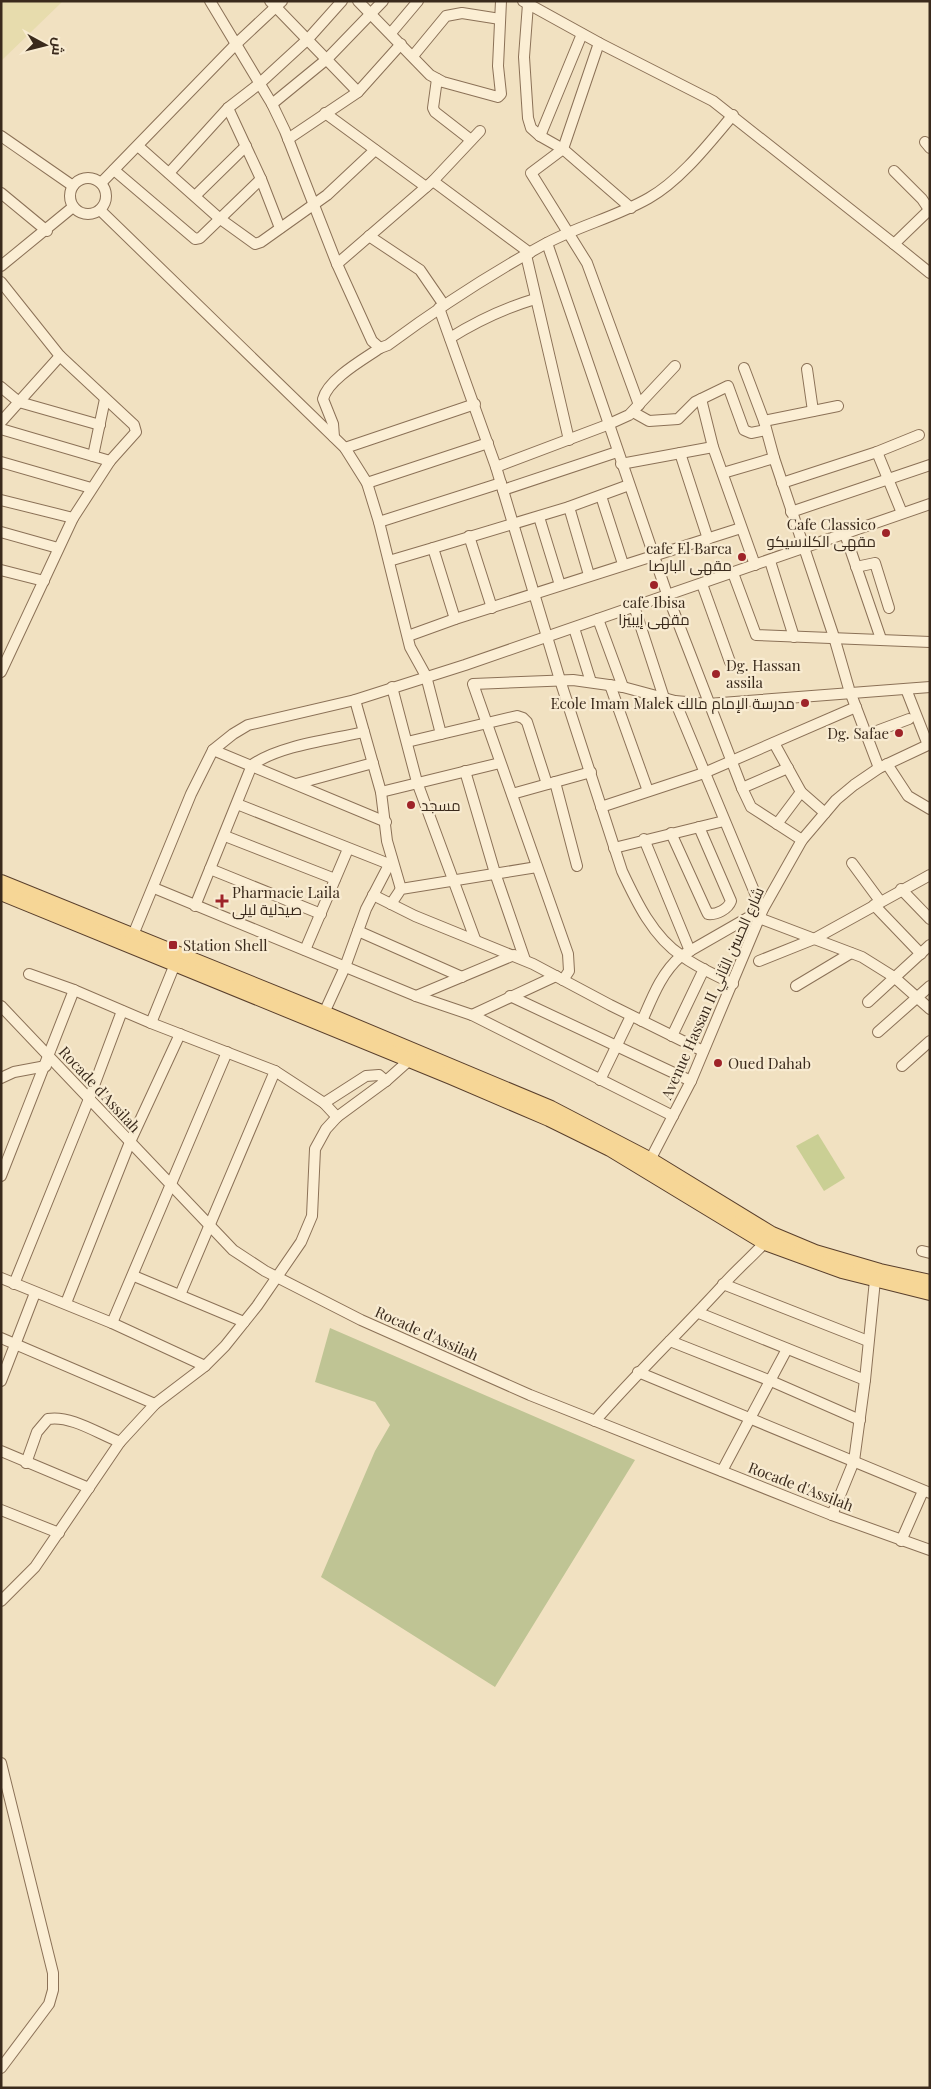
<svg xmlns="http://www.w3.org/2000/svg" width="931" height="2089" font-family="'Playfair Display',Cairo,serif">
<rect width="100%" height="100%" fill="#f1e1c1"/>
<!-- farmland -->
<polygon fill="#e7dcad" points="1,1 63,1 1,61"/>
<!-- green -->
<polygon fill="#cacf94" points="818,1134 845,1178 824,1191 796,1146"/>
<!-- cemetery -->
<polygon fill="#bfc494" points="330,1328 635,1460 495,1687 321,1577 375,1451 390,1425 375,1402 315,1382"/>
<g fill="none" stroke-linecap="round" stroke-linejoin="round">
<!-- minor casing -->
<g stroke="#8b7157" stroke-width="12">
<g id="minor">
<path d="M 210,1 L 272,104 L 285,131 L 337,264 L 372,341 L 380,348 L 388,345 C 438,308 490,274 545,244 C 578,226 616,217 649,198 C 681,180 710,142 733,115"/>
<polyline points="270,1 358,92"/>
<polyline points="358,1 430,75 443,82 498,97 501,94 498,66 501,1"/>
<polyline points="523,1 599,43 713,101 894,244"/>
<polyline points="528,4 524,57 528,118 531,128 540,136 563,149 631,208"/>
<polyline points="391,33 418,1"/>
<polyline points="599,43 563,149 531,173 587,263 639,405"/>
<polyline points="413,56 446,16 462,13 500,19"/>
<polyline points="437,79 433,108 435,112 471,140"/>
<polyline points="272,104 327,59 383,1"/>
<polyline points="228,108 261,179 280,228"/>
<polyline points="325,113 426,187"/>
<polyline points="1,136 73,186"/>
<polyline points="540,136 582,34"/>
<polyline points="288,139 358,92 401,44"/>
<polyline points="925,142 930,148"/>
<polyline points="138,146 219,218 255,244 261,242 327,195 375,150"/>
<polyline points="114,170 195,239 200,238 261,179"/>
<polyline points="894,171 922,199 930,211"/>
<polyline points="169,173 228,108 259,84 308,39 342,1"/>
<circle cx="88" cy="196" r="18"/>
<polyline points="433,181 530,253"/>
<polyline points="101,183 235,45 282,1"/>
<polyline points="1,193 47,231"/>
<polyline points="195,196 246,146"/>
<polyline points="930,209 894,244 930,273"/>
<polyline points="100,210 345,448 367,483 379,522 410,647 426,676 441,734"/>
<polyline points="369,236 420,270 444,305"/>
<polyline points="547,243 667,594 742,788 751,807 802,840"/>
<polyline points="526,255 569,440"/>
<polyline points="337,264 433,181 480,131"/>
<polyline points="1,266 73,207"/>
<polyline points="1,282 60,356 134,425 136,432 110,461 73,518 1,672"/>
<path d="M 439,308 L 496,467 L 560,680 L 622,871 C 636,901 653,937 682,956 C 698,968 716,975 733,984"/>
<path d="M 450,338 C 477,321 505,308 535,299"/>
<polyline points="744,368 764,421 774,458 834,637 849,689 879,768"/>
<polyline points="807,369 813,411"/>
<polyline points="1,387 19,402 100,425"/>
<polyline points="701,399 713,447 755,565"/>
<polyline points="633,412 649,421 678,419 695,402 728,386 744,430 751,433 766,430"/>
<polyline points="764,421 838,406"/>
<polyline points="1,422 60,356"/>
<polyline points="1,429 110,461"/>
<path d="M 334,437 L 333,424 L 323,399 C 328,379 364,359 380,348"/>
<polyline points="345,448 475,404"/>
<polyline points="877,452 902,513"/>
<polyline points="680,453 708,539"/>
<polyline points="93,456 105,399"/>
<polyline points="1,462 91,488"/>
<polyline points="621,464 713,447"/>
<polyline points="496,467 607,425 629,415 675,366"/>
<polyline points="723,473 774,458"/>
<polyline points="367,483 488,443"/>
<polyline points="782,483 877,452 919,435"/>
<polyline points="629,485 569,507 433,548 455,619 741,528"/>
<polyline points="503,490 617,452"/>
<polyline points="601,496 623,564"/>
<polyline points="1,500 73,518"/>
<polyline points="569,507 589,575"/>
<polyline points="791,512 930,465"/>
<polyline points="539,517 560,585"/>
<polyline points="379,522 501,483"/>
<polyline points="1,532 58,548"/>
<polyline points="845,534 881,639"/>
<polyline points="469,536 492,608"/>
<polyline points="389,561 433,548"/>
<polyline points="770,561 794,637"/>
<polyline points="856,567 875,563 889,608"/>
<polyline points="1,570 44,581"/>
<polyline points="733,573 756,635 930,642"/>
<polyline points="702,584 730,662"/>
<polyline points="634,606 664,698"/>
<polyline points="598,619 623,687"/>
<polyline points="574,628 591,682"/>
<polyline points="408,636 455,619"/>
<polyline points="610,685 648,791"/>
<polyline points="392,687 417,782 475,939"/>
<polyline points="906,689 928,745"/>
<polyline points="355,700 381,792 387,841 401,889"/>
<polyline points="675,701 762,910"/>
<polyline points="866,735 909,719"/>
<polyline points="407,742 517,716 523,718 527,722 547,784"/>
<polyline points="774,743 801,792 825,813"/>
<polyline points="213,750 386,822"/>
<polyline points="887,764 908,796 930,809"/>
<polyline points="465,771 495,873 525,960"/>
<polyline points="555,782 591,772"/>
<polyline points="296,784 373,763"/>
<polyline points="742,788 788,768"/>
<polyline points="381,792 500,763"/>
<polyline points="512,794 555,782 577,866"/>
<polyline points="237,804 389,864"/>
<polyline points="601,807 704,773 856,707"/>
<polyline points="777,824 801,792"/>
<path d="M 671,833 L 706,910 L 708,914 C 717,915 728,909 731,901 L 699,827"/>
<polyline points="225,836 335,879"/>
<polyline points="644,839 690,951"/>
<polyline points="614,848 724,821"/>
<polyline points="852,863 880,901"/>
<polyline points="210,869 321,914"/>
<polyline points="154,888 416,996 472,1015 673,1116"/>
<polyline points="901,889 930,919"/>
<polyline points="373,895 415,916 533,964 610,1005 703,1051"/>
<polyline points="391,904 401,889 537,867"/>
<polyline points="874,905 921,954"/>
<path d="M 195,906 L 252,765 C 280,745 330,740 364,732"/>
<polyline points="759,918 862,957 894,977 930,1009"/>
<polyline points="358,931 462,977"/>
<polyline points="133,935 191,794 213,750 233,734 248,725 355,700 465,665 930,504"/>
<polyline points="305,950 348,849"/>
<polyline points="759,961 814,939 930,875"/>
<polyline points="29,974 74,990 151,1023 275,1071 180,1295"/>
<polyline points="563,980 569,971 568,954 473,684 573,680 623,687 675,701 708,704 930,687"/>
<polyline points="796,986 851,953"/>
<polyline points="416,996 514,955"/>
<polyline points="510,996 691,1081"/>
<polyline points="868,1002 930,945"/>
<polyline points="1,1006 233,1250 265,1271 361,1320 530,1395 832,1515 930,1550"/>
<polyline points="324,1013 345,967 366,909 392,859"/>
<polyline points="472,1015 556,976"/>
<path d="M 642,1021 C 652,998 661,973 681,956 L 763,909"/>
<polyline points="151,1023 175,964"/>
<polyline points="878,1032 930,986"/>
<polyline points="672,1036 704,969"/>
<polyline points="902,1066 930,1041"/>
<polyline points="275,1071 324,1103 337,1117"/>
<polyline points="1,1078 14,1072 46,1066"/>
<polyline points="600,1080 631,1016"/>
<polyline points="324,1103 366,1076 379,1075 386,1081"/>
<polyline points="648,1164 691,1081 763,909 802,840 836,800 854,785 879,768 930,744"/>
<polyline points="1,1176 74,990"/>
<polyline points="922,1251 930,1253"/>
<polyline points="134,1276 244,1322"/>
<polyline points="1,1278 112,1323 205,1366"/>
<polyline points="14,1284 89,1099 122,1011"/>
<polyline points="723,1284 868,1341"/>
<polyline points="66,1303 130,1142 180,1034"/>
<polyline points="699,1313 865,1380"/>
<polyline points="112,1323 227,1052"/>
<polyline points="1,1338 155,1404"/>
<polyline points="670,1341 771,1381 860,1420"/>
<polyline points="638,1372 930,1493"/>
<polyline points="1,1381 35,1293"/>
<path d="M 595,1421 C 636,1374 681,1331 723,1285 C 737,1269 754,1255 768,1239"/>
<polyline points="1,1451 89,1488"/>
<path d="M 26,1463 L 37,1432 L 48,1419 C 71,1415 99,1434 120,1442"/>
<polyline points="722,1471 787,1349"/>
<polyline points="1,1510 59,1533"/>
<polyline points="832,1515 854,1461 865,1380 875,1280"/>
<polyline points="901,1541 923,1491"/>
<polyline points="1,1601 35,1567 120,1442 155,1404 205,1366 225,1346 257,1306 301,1242 312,1216 315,1149 326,1129 337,1117 386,1081 414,1056"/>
<polyline points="1,1763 53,1973 53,1990 49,2004 1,2068"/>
</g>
</g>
<!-- major casing -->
<g stroke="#593f2c" stroke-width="16">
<g id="major">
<polyline points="1,882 324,1013 551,1108 651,1160 772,1234 815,1252 880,1271 930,1282"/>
<polyline points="1,893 451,1077 549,1119 610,1149 765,1243 842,1271 930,1293"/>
</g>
</g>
<!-- minor -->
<use href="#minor" stroke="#fbeed4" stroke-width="10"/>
<!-- major -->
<use href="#major" stroke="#f6d696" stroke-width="14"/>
</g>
<!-- markers -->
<g fill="#9e2328" stroke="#f8ebd1" stroke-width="2">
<circle cx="886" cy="533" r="5"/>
<circle cx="742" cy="557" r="5"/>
<circle cx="654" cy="585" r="5"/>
<circle cx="716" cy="674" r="5"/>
<circle cx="805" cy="703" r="5"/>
<circle cx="899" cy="733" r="5"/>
<circle cx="411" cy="805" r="5"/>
<path d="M219.5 893.5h5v5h5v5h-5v5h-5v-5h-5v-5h5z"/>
<rect x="168" y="940" width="10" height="10" rx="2.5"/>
<circle cx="718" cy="1063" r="5"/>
</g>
<g text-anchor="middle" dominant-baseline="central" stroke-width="4.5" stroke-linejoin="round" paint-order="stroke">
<!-- poi labels -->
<g font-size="15" fill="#3a2a1c" stroke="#f8ebd1" text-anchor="start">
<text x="876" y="524" text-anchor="end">Cafe Classico<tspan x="876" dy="17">مقهى الكلاسيكو</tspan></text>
<text x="732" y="548" text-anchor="end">cafe El Barca<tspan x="732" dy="17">مقهى البارصا</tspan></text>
<text x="654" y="602" text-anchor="middle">cafe Ibisa<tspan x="654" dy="17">مقهى إيبيزا</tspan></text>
<text x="726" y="665">Dg. Hassan<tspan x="726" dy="17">assila</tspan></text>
<text x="795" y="703" text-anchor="end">Ecole Imam Malek مدرسة الإمام مالك</text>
<text x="889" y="733" text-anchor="end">Dg. Safae</text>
<text x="421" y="805">مسجد</text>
<text x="232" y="892">Pharmacie Laila<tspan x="232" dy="17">صيدلية ليلى</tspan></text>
<text x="183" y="945">Station Shell</text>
<text x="728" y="1063">Oued Dahab</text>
</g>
<!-- street labels -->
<g font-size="15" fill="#3a2a1c" stroke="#f8ebd1">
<text transform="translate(712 993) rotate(-66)">Avenue Hassan II شارع الحسن الثاني</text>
<text transform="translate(100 1089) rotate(47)">Rocade d'Assilah</text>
<text transform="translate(427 1333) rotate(24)">Rocade d'Assilah</text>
<text transform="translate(801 1486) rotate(21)">Rocade d'Assilah</text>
</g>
</g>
<!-- border -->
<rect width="931" height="2089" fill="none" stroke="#3a2a1c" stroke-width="5"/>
<!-- north arrow -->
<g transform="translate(45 45) rotate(97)" stroke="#f8ebd1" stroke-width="4" paint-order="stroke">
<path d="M0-4L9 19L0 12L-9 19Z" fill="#3a2a1c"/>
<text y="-8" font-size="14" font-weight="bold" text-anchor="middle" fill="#3a2a1c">ش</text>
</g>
</svg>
